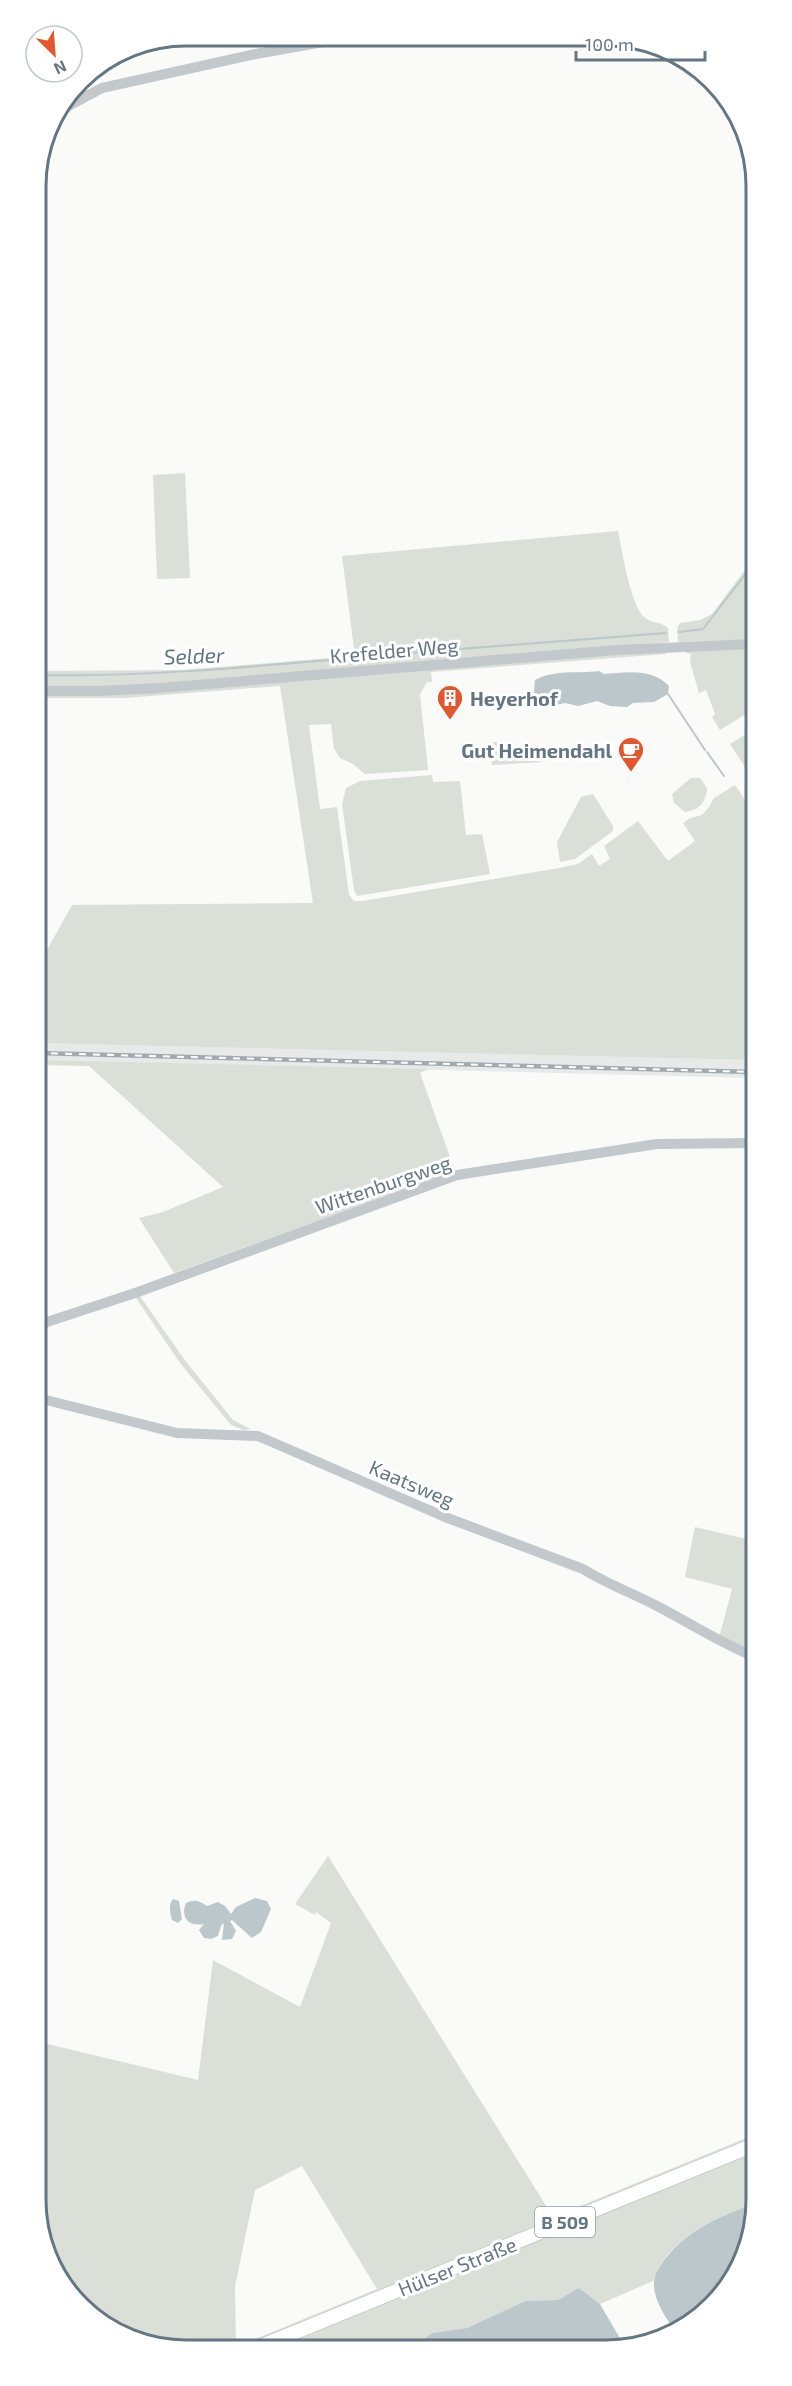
<svg xmlns="http://www.w3.org/2000/svg" width="792" height="2386" font-family="'Exo 2',sans-serif">
<rect width="100%" height="100%" fill="#fafaf8"/>
<!-- built -->
<polygon fill="#e8e9e9" points="37,1043 754,1060 754,1078 37,1060"/>
<!-- green -->
<g fill="#dadfd7" fill-rule="evenodd">
<polygon points="185,473 190,578 157,579 153,475"/>
<path d="M 618,531 C 622,551 630,602 643,616 C 650,624 661,621 668,628 L 669,642 L 162,683 L 97,687 L 37,686 L 37,671 L 183,670 L 355,656 L 342,556 Z"/>
<polygon points="754,558 754,640 678,642 677,628 680,623 700,620 712,614"/>
<polygon points="754,649 754,709 720,730 712,717 715,714 706,690 699,693 690,662 691,654 686,653 687,650"/>
<polygon points="665,651 666,654 431,672 432,682 427,682 420,694 428,770 365,774 353,764 340,758 334,749 331,724 309,725 320,809 337,807 349,895 354,901 363,901 559,868 578,864 592,854 599,866 610,859 604,846 638,821 668,861 695,841 683,823 690,818 702,815 709,807 714,798 735,785 754,813 754,1060 37,1043 37,968 72,905 313,903 280,686 125,698 37,698 37,695"/>
<polygon points="754,729 754,766 747,770 730,744"/>
<path d="M 491,742 C 510,742 528,750 542,762 L 492,765 Z"/>
<polygon points="432,775 433,782 460,781 466,835 482,834 490,874 357,896 354,890 342,804 346,788 360,781"/>
<path d="M 691,778 L 700,778 L 707,788 C 706,802 700,810 685,812 L 674,803 L 672,794 Z"/>
<polygon points="593,794 613,826 613,831 575,859 560,862 557,842 581,797"/>
<polygon points="37,1060 428,1069 420,1073 455,1171 174,1273 139,1218 163,1212 223,1187 89,1066 37,1065"/>
<polygon points="140,1296 184,1359 233,1420 251,1429 243,1430 231,1425 180,1363 136,1298"/>
<polygon points="695,1527 755,1541 753,1653 719,1638 732,1589 685,1577"/>
<path d="M 328,1856 L 553,2217 L 756,2134 L 756,2140 L 248,2347 L 157,2347 L 80,2306 L 39,2229 L 39,2042 L 198,2080 L 213,1960 L 300,2007 L 331,1923 L 316,1912 L 315,1915 L 295,1904 ZM 302,2166 L 377,2289 L 236,2347 L 235,2286 L 255,2190 Z"/>
<path d="M 756,2149 L 756,2203 C 715,2219 669,2236 653,2281 L 600,2304 L 579,2288 L 558,2300 L 525,2301 L 467,2328 L 432,2333 L 414,2347 L 271,2347 Z"/>
</g>
<!-- water -->
<g fill="#bbc7cb">
<path d="M 599,671 L 604,674 C 627,672 652,668 669,686 L 668,694 L 654,702 L 633,703 L 627,707 L 610,706 L 597,701 L 578,706 L 565,703 L 541,708 L 533,703 L 535,680 C 556,669 577,674 599,671 Z"/>
<path d="M 255,1898 L 267,1901 L 271,1909 L 261,1932 L 252,1938 L 232,1920 L 230,1921 L 236,1931 L 232,1939 L 222,1940 L 224,1923 L 221,1926 L 218,1936 L 211,1939 L 204,1938 L 199,1930 L 204,1924 C 189,1927 180,1918 186,1903 C 195,1899 199,1901 207,1906 L 218,1902 L 225,1906 L 231,1914 L 236,1907 Z"/>
<path d="M 173,1899 L 179,1901 L 182,1919 L 178,1923 L 172,1920 C 170,1913 168,1905 173,1899 Z"/>
<path d="M 756,2203 L 744,2258 L 718,2299 L 676,2332 C 666,2318 653,2300 654,2282 C 654,2276 658,2269 661,2265 C 683,2231 719,2217 756,2203 Z"/>
<polygon points="579,2288 600,2304 625,2347 414,2347 432,2333 467,2328 525,2301 558,2300"/>
</g>
<g fill="none" stroke-linecap="round" stroke-linejoin="round">
<!-- stream -->
<g stroke="#bbc7cb" stroke-width="2">
<polyline points="679,632 703,629 754,563"/>
<polyline points="369,656 666,633"/>
<path d="M 37,675 C 143,677 248,667 353,658"/>
<polyline points="668,694 705,750"/>
<polyline points="707,752 724,776"/>
</g>
<!-- major casing -->
<g stroke="#b5babe" stroke-width="15">
<polyline id="major" points="259,2347 756,2144"/>
</g>
<!-- minor -->
<g stroke="#c3c8cc" stroke-width="10">
<polyline points="57,112 102,88 256,54 351,37"/>
<polyline points="37,691 99,691 159,688 616,650 754,644"/>
<polyline points="38,1325 138,1292 457,1175 657,1144 754,1143"/>
<path d="M 38,1398 L 177,1433 L 258,1436 L 445,1517 L 583,1569 C 607,1584 632,1593 657,1606 C 690,1623 720,1643 755,1657"/>
</g>
<!-- major -->
<use href="#major" stroke="#fff" stroke-width="14"/>
<!-- rail casing -->
<g stroke="#a2aab0" stroke-width="4.5">
<polyline id="rail" points="37,1053 754,1072"/>
</g>
<!-- rail -->
<use href="#rail" stroke="#fff" stroke-width="2" stroke-dasharray="7" stroke-linecap="butt"/>
</g>
<!-- icons -->
<defs>
<g id="building-pin" transform="scale(1.35)"><path d="M0 17L-7.5 6A9.5 9.5 0 1 1 7.5 6Z" fill="#e4572e" stroke="#fff"/><path d="M-4-6H4V6H1V3H-1V6H-4ZM-2.5-4.3h1.7v1.8h-1.7ZM.8-4.3h1.7v1.8H.8ZM-2.5-1h1.7V.8h-1.7ZM.8-1h1.7V.8H.8Z" fill="#fff"/></g>
<g id="cafe-pin" transform="scale(1.35)"><path d="M0 17L-7.5 6A9.5 9.5 0 1 1 7.5 6Z" fill="#e4572e" stroke="#fff"/><path d="M-5.5-4.5H6V0H3Q3 3.5 0 3.5H-2.5Q-5.5 3.5-5.5 0ZM3-3.2v2h1.7v-2ZM-6 4.5H4V6H-6Z" fill="#fff"/></g>
</defs>
<g fill-rule="evenodd">
<use href="#building-pin" x="450" y="698"/>
<use href="#cafe-pin" x="631" y="750"/>
</g>
<g text-anchor="middle" dominant-baseline="central" stroke-width="6" stroke-linejoin="round" paint-order="stroke">
<!-- shield labels -->
<rect fill="#fff" stroke="#939fa8" stroke-width="1.5" x="535" y="2207" width="60" height="30" rx="4.5"/>
<g font-size="18" font-weight="bold" fill="#657683">
<text x="565" y="2222">B 509</text>
</g>
<!-- street labels -->
<g font-size="20" fill="#657683" stroke="#fff">
<text transform="translate(394 650) rotate(-5)">Krefelder Weg</text>
<text transform="translate(383 1184) rotate(-19)">Wittenburgweg</text>
<text transform="translate(412 1483) rotate(23)">Kaatsweg</text>
<text transform="translate(457 2266) rotate(-22)">Hülser Straße</text>
</g>
<!-- poi labels -->
<g font-size="20" font-weight="bold" fill="#657683" stroke="#fff" text-anchor="start">
<text x="470" y="698">Heyerhof</text>
<text x="612" y="750" text-anchor="end">Gut Heimendahl</text>
</g>
<!-- water labels -->
<g font-size="21" font-style="italic" fill="#60757c" stroke="#fff">
<text transform="translate(194 655) rotate(-2)">Selder</text>
</g>
</g>
<!-- crop -->
<path d="M0 0H792V2386H0ZM186 46H606A140 140 0 0 1 746 186V2200A140 140 0 0 1 606 2340H186A140 140 0 0 1 46 2200V186A140 140 0 0 1 186 46Z" fill="#fff" fill-rule="evenodd"/>
<path fill="none" stroke="#657683" stroke-width="3" d="M186 46H606A140 140 0 0 1 746 186V2200A140 140 0 0 1 606 2340H186A140 140 0 0 1 46 2200V186A140 140 0 0 1 186 46Z"/>
<!-- north arrow -->
<g transform="translate(54 54) rotate(155)"><circle r="28" fill="#ffffff" stroke="#c1c8cd" stroke-width="1.5"/>
<path d="M0-4.5L10 22L0 15L-10 22Z" fill="#e4572e"/>
<text y="-9" font-size="16" font-weight="bold" text-anchor="middle" fill="#657683">N</text>
</g>
<!-- scale -->
<path d="M576 51v9h129v-9" fill="none" stroke="#657683" stroke-width="3"/>
<text x="585" y="51" font-size="18" fill="#657683" stroke="#ffffff" stroke-width="4.5" paint-order="stroke">100 m</text>
</svg>
